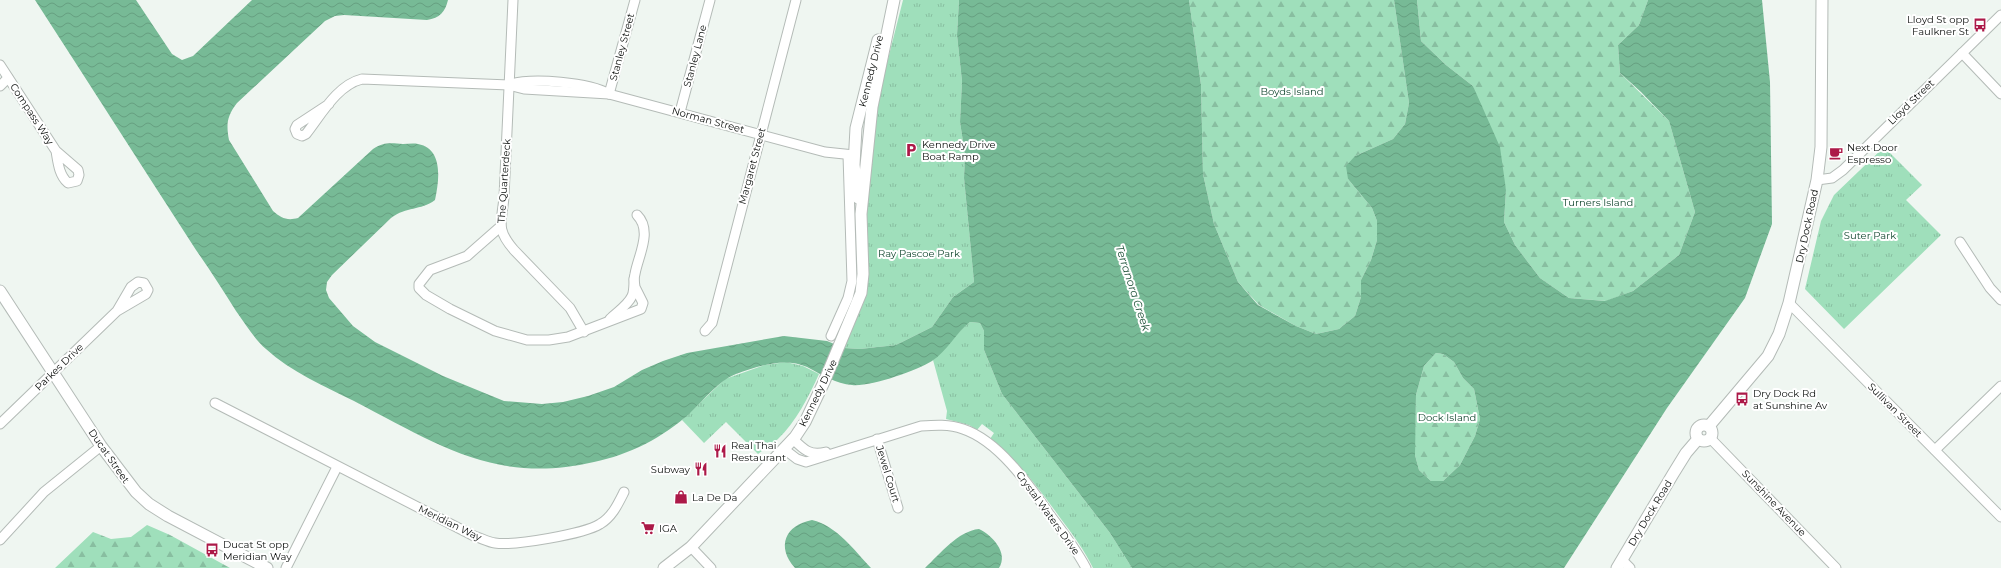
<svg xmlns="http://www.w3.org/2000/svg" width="2001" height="568" font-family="Montserrat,sans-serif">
<defs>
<pattern id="forest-firs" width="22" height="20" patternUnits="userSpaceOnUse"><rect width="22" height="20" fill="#9fdfbb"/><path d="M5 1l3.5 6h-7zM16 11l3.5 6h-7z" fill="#88bea0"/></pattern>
<pattern id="park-tufts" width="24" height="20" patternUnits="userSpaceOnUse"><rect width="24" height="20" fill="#9fdfbb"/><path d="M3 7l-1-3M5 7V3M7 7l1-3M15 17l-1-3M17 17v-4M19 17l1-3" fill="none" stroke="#88bea0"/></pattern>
<pattern id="water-waves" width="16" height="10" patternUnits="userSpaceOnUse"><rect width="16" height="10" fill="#77ba96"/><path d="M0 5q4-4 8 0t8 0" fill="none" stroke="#669f80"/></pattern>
</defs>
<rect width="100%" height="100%" fill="#eff6f1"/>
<!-- forest -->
<g fill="url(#forest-firs)">
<polygon points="1189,0 1394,0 1409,103 1405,124 1393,139 1355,156 1348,179 1372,208 1377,221 1377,240 1371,260 1361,280 1361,297 1355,316 1339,329 1316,334 1296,326 1259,305 1238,282 1214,224 1203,174 1201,85"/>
<polygon points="1417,0 1648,0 1639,25 1618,45 1620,73 1669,121 1695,212 1679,255 1633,291 1606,301 1569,298 1540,278 1515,245 1504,222 1506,190 1473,86 1446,65 1421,41"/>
<polygon points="1436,353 1443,354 1454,362 1463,378 1474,389 1480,419 1475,436 1460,465 1443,481 1431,481 1419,470 1415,455 1415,434 1416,395 1424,366"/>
<polygon points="147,525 170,535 230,568 55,568 93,532 111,539 131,537"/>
</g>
<!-- park -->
<g fill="url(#park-tufts)">
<polygon points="903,0 959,0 957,35 962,81 960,122 965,155 964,178 974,282 953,297 932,327 896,345 860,349 844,348 863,303 868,279 866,187 874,114"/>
<polygon points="1884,147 1922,185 1906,200 1941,235 1844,329 1805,289 1821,221 1834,195"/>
<path d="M 970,322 L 980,323 L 984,331 L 984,350 L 1002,394 L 1110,533 L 1132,568 L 1093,568 C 1085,551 1073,535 1061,519 C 1040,490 1019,461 990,439 L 994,433 L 982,424 L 977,430 L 969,425 L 946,419 L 947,411 L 933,360 C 946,348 956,333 970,322 Z"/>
<path d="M 786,362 L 803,366 L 819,374 C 809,396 796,422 778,439 C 772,445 764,449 758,454 L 726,422 L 704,443 L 682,420 L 725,379 L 765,365 Z"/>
</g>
<!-- water -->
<g fill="url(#water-waves)" fill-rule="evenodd">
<path d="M 35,0 L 136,0 L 172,54 L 182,60 L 193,56 L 252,0 L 448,0 C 445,12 440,18 427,20 L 344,15 L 335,16 L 325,21 L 237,103 C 227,116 226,124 229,140 L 273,211 C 281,218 287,221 298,218 L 373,149 C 383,142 391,143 403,144 C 408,144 413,143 418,144 C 444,149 439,181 435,200 C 420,211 407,206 391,218 L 332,275 L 327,282 L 326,290 L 329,298 L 353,326 L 375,342 L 443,376 L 504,401 L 542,404 L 563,402 L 588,396 L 614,387 L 642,370 L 663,361 L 687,353 L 784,336 L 827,341 L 844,348 L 860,349 L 896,345 L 932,327 L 953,297 L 974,282 L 964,178 L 965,155 L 960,122 L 962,81 L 957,35 L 959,0 L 1189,0 L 1201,85 L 1203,174 L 1214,224 L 1238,282 L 1258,305 L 1296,326 L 1316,334 L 1339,329 L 1355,316 L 1361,297 L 1361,280 L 1371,260 L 1377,240 L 1377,221 L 1372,208 L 1348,179 L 1346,166 L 1355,156 L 1393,139 L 1405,124 L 1409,103 L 1394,0 L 1417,0 L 1421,41 L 1446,65 L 1473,86 L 1500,147 L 1506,190 L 1504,222 L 1515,245 L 1540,278 L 1569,298 L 1605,301 L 1633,291 L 1679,255 L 1695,212 L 1669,121 L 1641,92 L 1620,73 L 1618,45 L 1639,25 L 1648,0 L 1762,0 L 1770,82 L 1772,224 L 1745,298 L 1667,408 L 1564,568 L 1132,568 L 1110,533 L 1002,394 L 984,350 L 984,331 L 980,323 L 970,322 C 956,333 947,351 932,361 C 916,371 870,387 852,385 C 836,384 821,374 807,367 C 784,357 759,366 736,374 C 718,381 705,399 690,413 C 664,437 629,455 594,462 C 496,485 437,444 354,401 C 324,386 291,372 266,349 C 254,339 245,323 236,311 C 223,290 210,270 196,250 C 142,167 89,83 35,0 ZM 1436,353 L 1443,354 L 1454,362 L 1463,378 L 1474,389 L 1480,419 L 1475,436 L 1460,465 L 1443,481 L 1431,481 L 1419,470 L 1415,455 L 1416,395 L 1424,366 Z"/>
<path d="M 812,520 C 837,526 854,550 871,568 L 795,568 C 776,547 785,525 812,520 Z"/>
<path d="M 979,529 C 992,535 1009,553 999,568 L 925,568 C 940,554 958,531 979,529 Z"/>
</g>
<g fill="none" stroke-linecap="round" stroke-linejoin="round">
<!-- minor casing -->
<g stroke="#b4bbb7" stroke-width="11">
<g id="minor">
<path d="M 513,0 L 504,197 C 502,222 495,228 514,250 L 570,308 L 584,332"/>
<polyline points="1962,53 2001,94"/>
<path d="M 0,65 L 56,151 L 78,170 L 79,175 L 77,181 L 68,183 C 59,175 58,163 56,151"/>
<path d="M 511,84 C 533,78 589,82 609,94 L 825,152 L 854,155"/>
<polyline points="0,86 8,78"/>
<polyline points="609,94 635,0"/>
<path d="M 329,104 L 297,125 L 295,129 L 297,134 L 302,136 L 306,134 C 321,115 337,85 362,79 L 509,85 L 524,89 L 609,94"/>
<polyline points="680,112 710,0"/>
<polyline points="1817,180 1832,178 1843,170 2001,15"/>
<polyline points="500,227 467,256 430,270 419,284 419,288 426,295 450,309 495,331 527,340 549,340 568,337 641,309 643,303 635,287 634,279"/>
<polyline points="1960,242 1990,288 2001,300"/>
<polyline points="1789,303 2001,517"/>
<path d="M 610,319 C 617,312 628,305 632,296 C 635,290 633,281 635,274 C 638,256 653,231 637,215"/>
<polyline points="705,331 712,323 796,0"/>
<polyline points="831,336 848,298 852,281 848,155"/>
<path d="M 215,403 L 474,536 C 481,538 488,542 495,543 C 514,546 584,534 600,524 C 612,517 618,504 624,492"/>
<polyline points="0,424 117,311 131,287 138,282 144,283 148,290 146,294 117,311"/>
<path d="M 793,439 C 804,450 810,456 826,452"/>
<polyline points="877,439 898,508"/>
<polyline points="1711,439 1836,568"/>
<path d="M 784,449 L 797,459 L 806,462 L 921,426 C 935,425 949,424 963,429 C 999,441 1029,485 1050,515 C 1063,532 1076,549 1086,568"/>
<polyline points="1935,450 2001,386"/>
<polyline points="0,540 44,492 101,446"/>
<polyline points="691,547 711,568"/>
<polyline points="1622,560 1630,568"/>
<polyline points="286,568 337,467"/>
</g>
</g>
<!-- tertiary casing -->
<g stroke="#b4bbb7" stroke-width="13">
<g id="tertiary">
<polyline points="858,198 854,165 856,128 878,40"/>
<polyline points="0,291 101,446 136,492 149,504 168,516 267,568"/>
<circle cx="1704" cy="433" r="8"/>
<polyline points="1709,426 1768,356 1779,334 1789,303 1817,180 1821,147 1822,0"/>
<polyline points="664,568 691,547 795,437 805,422 824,382 861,293 863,274 861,214 872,107 894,0"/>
<polyline points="1617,568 1673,474 1686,453 1698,439"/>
</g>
</g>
<!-- minor -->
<use href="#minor" stroke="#fff" stroke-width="9"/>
<!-- tertiary -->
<use href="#tertiary" stroke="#fff" stroke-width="11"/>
</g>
<!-- icons -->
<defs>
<g id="bus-bare" transform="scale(1.08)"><path d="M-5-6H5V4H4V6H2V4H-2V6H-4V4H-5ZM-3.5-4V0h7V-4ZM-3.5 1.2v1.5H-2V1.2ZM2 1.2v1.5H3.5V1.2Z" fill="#ac1948" stroke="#fff" stroke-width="2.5" paint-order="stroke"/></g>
<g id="parking-bare" transform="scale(1.08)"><path d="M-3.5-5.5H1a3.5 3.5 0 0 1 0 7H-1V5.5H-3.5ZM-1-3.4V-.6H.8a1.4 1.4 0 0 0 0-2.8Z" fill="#ac1948" stroke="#fff" stroke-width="2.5" paint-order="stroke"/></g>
<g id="cafe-bare" transform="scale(1.08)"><path d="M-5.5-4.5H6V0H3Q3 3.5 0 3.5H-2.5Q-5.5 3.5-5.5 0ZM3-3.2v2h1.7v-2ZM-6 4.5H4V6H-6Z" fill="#ac1948" stroke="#fff" stroke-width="2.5" paint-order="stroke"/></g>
<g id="restaurant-bare" transform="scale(1.08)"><path d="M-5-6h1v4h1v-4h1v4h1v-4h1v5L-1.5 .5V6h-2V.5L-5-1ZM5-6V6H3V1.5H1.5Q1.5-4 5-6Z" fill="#ac1948" stroke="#fff" stroke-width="2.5" paint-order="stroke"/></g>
<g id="shop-bare" transform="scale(1.08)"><path d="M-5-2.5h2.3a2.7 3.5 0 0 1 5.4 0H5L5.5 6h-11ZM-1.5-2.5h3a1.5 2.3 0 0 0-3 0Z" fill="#ac1948" stroke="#fff" stroke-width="2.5" paint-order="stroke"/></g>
<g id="supermarket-bare" transform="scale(1.08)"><path d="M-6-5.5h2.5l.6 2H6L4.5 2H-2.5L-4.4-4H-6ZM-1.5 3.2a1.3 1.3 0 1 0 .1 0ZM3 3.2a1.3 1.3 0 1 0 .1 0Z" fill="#ac1948" stroke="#fff" stroke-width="2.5" paint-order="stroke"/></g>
</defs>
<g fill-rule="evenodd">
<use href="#bus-bare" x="1980" y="25"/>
<use href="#parking-bare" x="911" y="150"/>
<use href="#cafe-bare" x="1836" y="153"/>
<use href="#bus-bare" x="1742" y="399"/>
<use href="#restaurant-bare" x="720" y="451"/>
<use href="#restaurant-bare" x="701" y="469"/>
<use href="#shop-bare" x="681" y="497"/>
<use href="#supermarket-bare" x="648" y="528"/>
<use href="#bus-bare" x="212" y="550"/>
</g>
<g text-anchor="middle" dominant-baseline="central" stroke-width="4" stroke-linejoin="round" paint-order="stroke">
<!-- poi labels -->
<g font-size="10" fill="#0d100e" stroke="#fff" text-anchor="start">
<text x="1969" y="19" text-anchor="end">Lloyd St opp<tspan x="1969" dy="12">Faulkner St</tspan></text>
<text x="922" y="144">Kennedy Drive<tspan x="922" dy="12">Boat Ramp</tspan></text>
<text x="1847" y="147">Next Door<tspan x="1847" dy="12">Espresso</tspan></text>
<text x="1753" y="393">Dry Dock Rd<tspan x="1753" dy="12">at Sunshine Av</tspan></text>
<text x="731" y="445">Real Thai<tspan x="731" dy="12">Restaurant</tspan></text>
<text x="690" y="469" text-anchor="end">Subway</text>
<text x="692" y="497">La De Da</text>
<text x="659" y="528">IGA</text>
<text x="223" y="544">Ducat St opp<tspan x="223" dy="12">Meridian Way</tspan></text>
</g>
<!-- street labels -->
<g font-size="10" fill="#0d100e" stroke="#fff">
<text transform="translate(622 47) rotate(-75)">Stanley Street</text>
<text transform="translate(695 56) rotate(-75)">Stanley Lane</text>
<text transform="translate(871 71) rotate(-76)">Kennedy Drive</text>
<text transform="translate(1911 102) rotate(-44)">Lloyd Street</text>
<text transform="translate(32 114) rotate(57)">Compass Way</text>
<text transform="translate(708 120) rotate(15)">Norman Street</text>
<text transform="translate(752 166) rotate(-75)">Margaret Street</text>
<text transform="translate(504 181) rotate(-86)">The Quarterdeck</text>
<text transform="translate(1807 226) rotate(-78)">Dry Dock Road</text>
<text transform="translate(59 367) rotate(-44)">Parkes Drive</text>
<text transform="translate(818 393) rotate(-64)">Kennedy Drive</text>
<text transform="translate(1895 410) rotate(45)">Sullivan Street</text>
<text transform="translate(109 456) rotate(55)">Ducat Street</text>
<text transform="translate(888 474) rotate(73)">Jewel Court</text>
<text transform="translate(1774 503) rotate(46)">Sunshine Avenue</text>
<text transform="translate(1048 513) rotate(54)">Crystal Waters Drive</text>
<text transform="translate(1650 513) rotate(-59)">Dry Dock Road</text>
<text transform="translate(450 523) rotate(26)">Meridian Way</text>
</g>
<!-- park labels -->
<g font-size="10" fill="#134830" stroke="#fff">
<text x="1292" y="91">Boyds Island</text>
<text x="1598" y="202">Turners Island</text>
<text x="1870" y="235">Suter Park</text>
<text x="919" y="253">Ray Pascoe Park</text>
<text x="1447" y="417">Dock Island</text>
</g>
<!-- water labels -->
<g font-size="11" font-style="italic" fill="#1b4f36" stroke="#fff">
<text transform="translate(1133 288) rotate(72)">Terranora Creek</text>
</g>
</g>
</svg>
